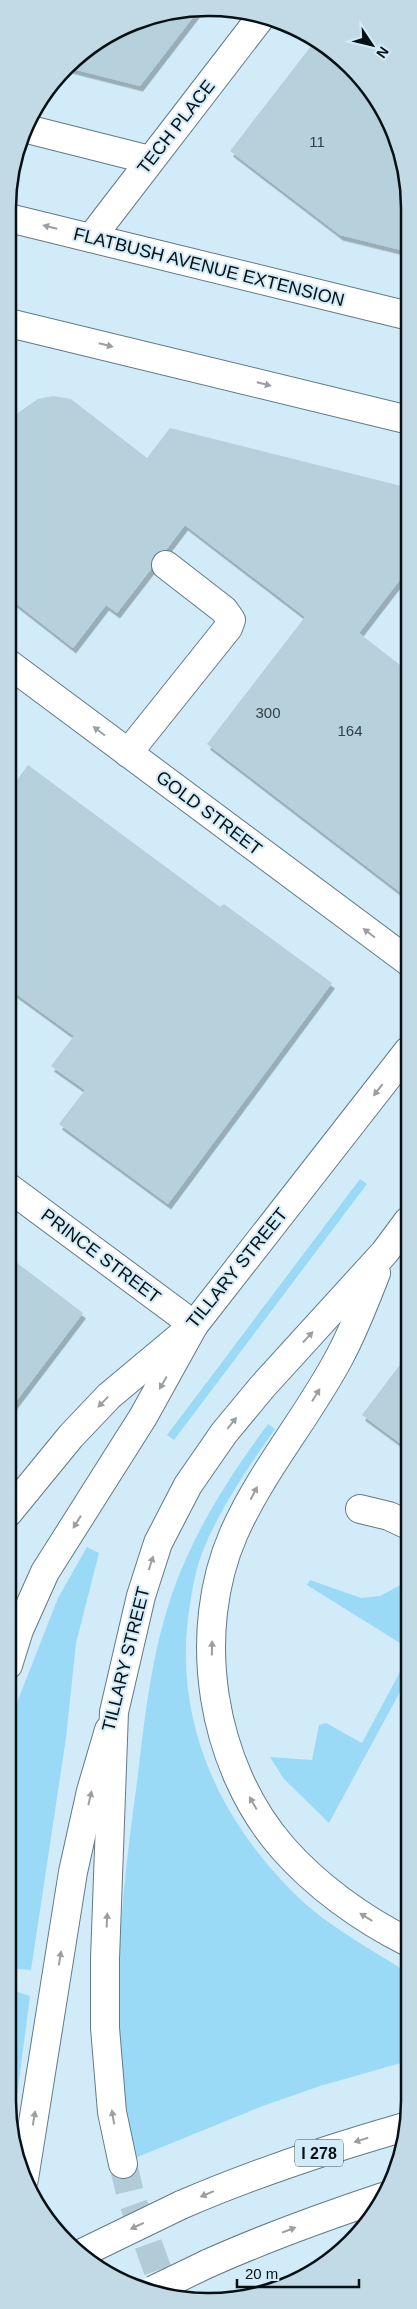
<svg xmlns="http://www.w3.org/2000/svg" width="417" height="2309" font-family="Helvetica,sans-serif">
<defs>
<filter id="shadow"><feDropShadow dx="3" dy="5.5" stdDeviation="0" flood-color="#0004"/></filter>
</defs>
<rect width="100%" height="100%" fill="#d1ecf8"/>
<!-- green -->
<g fill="#9adaf6">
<polygon points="360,1179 367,1184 174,1440 167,1435"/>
<path d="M 268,1424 L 275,1429 C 247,1469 219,1509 201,1556 C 194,1575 191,1598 188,1618 C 175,1727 222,1824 299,1898 C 328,1926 374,1951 408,1973 L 408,2061 L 320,2086 L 260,2107 L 135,2158 C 127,2117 119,2075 118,2032 C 116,1946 126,1861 138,1775 C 145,1714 152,1653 172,1594 C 194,1531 229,1477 268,1424 Z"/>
<polygon points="87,1547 99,1553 76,1643 66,1738 31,1970 8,1968 8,1750 18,1700 58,1598"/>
<polygon points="310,1580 361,1598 380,1596 408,1581 408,1614 404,1619 408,1622 408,1648 307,1585"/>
<polygon points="408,1657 408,1677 329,1823 284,1779 270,1757 312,1760 319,1725 326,1723 362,1743"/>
<polygon points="8,1989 30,1996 13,2127 8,2100"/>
</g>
<!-- building -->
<g fill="#b6d0dc" filter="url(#shadow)">
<polygon points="197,12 140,86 69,68 86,49 156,14"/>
<polygon points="315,41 351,67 394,131 409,195 409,252 340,235 230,151"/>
<polygon points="53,396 71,399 147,458 170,428 409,488 409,568 359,633 409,672 409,899 207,744 305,617 185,525 166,550 154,555 151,562 151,569 117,613 106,605 73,648 9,598 9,425 19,412 38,399"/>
<polygon points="28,765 220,907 224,904 332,983 168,1204 59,1124 85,1090 51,1066 74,1036 8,988 9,791"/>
<polygon points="8,1256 83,1313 8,1412"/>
<polygon points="408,1354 408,1449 362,1415"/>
</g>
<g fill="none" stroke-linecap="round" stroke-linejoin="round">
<!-- highway-tunnel -->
<polyline stroke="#b3cbd6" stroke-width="28" stroke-dasharray="28 14" stroke-linecap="butt" points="123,2164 131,2197 166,2293"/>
<!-- minor casing -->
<g stroke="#627a85" stroke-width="30">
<g id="minor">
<polyline points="27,129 150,160"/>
<polyline points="91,238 261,17"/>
<polyline points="9,664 409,962"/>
<polyline points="128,753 228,628 231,620 224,610 166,565"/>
<polyline points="8,1187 194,1325"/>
<polyline points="360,1509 389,1516 408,1525"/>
</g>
</g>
<!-- major casing -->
<g stroke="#627a85" stroke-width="30">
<g id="major">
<polyline points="9,218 409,316"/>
<polyline points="9,323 409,420"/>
<polyline points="8,1513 71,1436 109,1396 194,1325"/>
<polyline points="24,2179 73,1872 91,1791 109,1730"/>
</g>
</g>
<!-- highway casing -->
<g stroke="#627a85" stroke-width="30">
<g id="highway">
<path d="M 376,1273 C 365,1301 354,1330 340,1356 C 308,1417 262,1470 234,1533 C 190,1633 211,1765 282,1847 C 316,1886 362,1919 408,1942"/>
<polyline points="8,1665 19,1630 45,1572 143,1417 194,1325 408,1051"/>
<polyline points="123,2164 112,2112 105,2028 105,1959 114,1712 141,1596 158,1543 188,1485 224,1433 263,1386 385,1252 408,1221"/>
<path d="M 181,2205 C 255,2173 331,2148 408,2126"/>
<path d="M 207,2264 C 265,2238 323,2217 383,2197"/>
</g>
</g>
<!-- minor -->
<use href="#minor" stroke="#fff" stroke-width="28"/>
<!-- major -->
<use href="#major" stroke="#fff" stroke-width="28"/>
<!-- highway -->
<use href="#highway" stroke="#fff" stroke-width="28"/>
<!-- highway-bridge casing -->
<g stroke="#627a85" stroke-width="30" stroke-linecap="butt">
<g id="highway-bridge">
<polyline points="82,2253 181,2205"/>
<polyline points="153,2290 207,2264"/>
</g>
</g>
<!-- highway-bridge -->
<use href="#highway-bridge" stroke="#fff" stroke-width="28"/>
</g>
<!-- one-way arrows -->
<defs><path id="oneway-solid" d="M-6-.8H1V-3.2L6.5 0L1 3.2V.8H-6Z" transform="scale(1.25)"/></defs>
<g fill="#9c9fa1">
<use href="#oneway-solid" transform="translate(50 227) rotate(-166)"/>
<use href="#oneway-solid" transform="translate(106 345) rotate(14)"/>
<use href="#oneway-solid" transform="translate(264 384) rotate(14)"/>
<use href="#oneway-solid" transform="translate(99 731) rotate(-143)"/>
<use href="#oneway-solid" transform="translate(369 933) rotate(-143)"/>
<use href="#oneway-solid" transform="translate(378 1090) rotate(128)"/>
<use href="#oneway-solid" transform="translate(308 1337) rotate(-47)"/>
<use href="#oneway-solid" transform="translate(163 1383) rotate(120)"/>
<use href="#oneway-solid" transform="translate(316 1395) rotate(-58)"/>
<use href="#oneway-solid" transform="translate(103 1402) rotate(134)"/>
<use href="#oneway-solid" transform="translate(232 1423) rotate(-51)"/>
<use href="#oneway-solid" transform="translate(254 1493) rotate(-63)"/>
<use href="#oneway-solid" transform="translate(77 1522) rotate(122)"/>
<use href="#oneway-solid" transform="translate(151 1563) rotate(-72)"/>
<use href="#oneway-solid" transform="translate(212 1648) rotate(-89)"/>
<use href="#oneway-solid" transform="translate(90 1798) rotate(-77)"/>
<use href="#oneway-solid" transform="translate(253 1803) rotate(-120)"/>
<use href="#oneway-solid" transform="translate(366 1917) rotate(-148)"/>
<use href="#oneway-solid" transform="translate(107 1920) rotate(-87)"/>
<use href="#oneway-solid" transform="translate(60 1958) rotate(-81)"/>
<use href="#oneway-solid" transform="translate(113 2117) rotate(-99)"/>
<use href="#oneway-solid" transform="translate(34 2118) rotate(-81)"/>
<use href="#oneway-solid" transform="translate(361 2140) rotate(163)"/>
<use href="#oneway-solid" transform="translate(207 2194) rotate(157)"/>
<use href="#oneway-solid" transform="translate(137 2226) rotate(155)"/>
<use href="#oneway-solid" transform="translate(289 2230) rotate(-21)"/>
</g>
<g text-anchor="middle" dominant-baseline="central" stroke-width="4" stroke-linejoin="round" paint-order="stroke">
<!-- number labels -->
<g font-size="15" fill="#334046">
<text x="317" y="141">11</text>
<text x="268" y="712">300</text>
<text x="350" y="730">164</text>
</g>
<!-- shield labels -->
<rect fill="#d1ecf8" stroke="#445258" stroke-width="1" x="295" y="2139.5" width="48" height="27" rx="4"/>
<g font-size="16" font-weight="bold" fill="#071014">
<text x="319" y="2153">I 278</text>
</g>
<!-- street labels -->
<g font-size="18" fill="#071014" stroke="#d1ecf8">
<text transform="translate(176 127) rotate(-52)">TECH PLACE</text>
<text transform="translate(209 267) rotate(14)">FLATBUSH AVENUE EXTENSION</text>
<text transform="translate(209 813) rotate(37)">GOLD STREET</text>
<text transform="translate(101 1256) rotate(37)">PRINCE STREET</text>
<text transform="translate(237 1268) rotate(-51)">TILLARY STREET</text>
<text transform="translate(126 1659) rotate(-76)">TILLARY STREET</text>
</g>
</g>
<!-- crop -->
<path d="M0 0H417V2309H0ZM208 16H209A192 192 0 0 1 401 208V2101A192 192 0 0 1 209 2293H208A192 192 0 0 1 16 2101V208A192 192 0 0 1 208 16Z" fill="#c1dae6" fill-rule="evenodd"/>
<path fill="none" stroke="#071014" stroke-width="2.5" d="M208 16H209A192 192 0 0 1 401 208V2101A192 192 0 0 1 209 2293H208A192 192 0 0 1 16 2101V208A192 192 0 0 1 208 16Z"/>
<!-- north arrow -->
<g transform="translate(372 45) rotate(125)" stroke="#d1ecf8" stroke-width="4" paint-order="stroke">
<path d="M0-4L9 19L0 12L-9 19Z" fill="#071014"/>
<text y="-8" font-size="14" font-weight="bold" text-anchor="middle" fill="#071014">N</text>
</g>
<!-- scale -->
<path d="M237 2279v8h122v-8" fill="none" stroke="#071014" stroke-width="2.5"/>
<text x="245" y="2279" font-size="15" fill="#071014" stroke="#d1ecf8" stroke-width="4" paint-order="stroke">20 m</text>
</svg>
